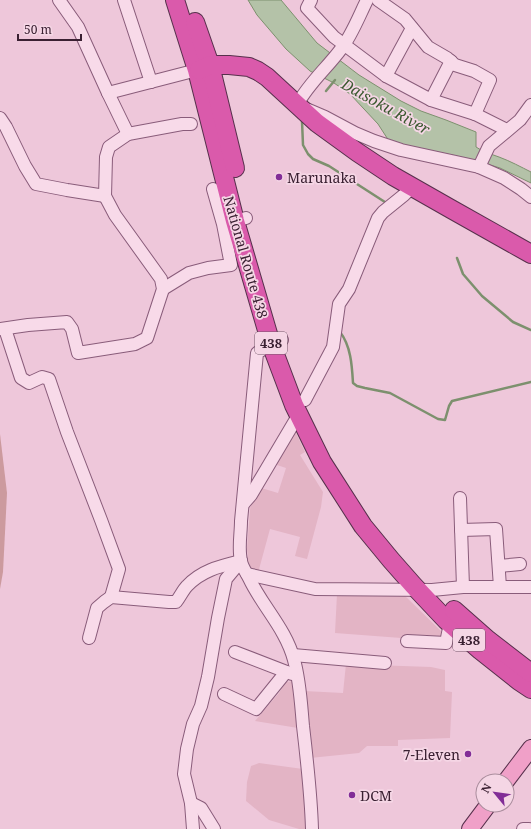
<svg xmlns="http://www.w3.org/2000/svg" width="531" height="829" font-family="'Noto Serif',serif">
<rect width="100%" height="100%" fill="#eec7da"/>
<!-- farmland -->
<g fill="#e3b4c5">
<polygon points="294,429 305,452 300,455 323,492 321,507 307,559 295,556 300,537 270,529 258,573 249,571 247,548 251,498 258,487 278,493 286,468 274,464"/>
<polygon points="337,594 403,594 444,634 441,641 335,633"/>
<polygon points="346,664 431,667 445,670 445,691 452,692 450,738 398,740 398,746 367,746 359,753 310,758 304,691 343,693"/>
<polygon points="293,681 298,728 255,721 279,693 286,682"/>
<polygon points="259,763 303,769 307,829 299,829 269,820 246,801 247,782 251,766"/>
</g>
<!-- green -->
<polygon fill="#cc9a9e" points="0,434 7,493 3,572 0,589"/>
<!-- water -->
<path fill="#b4c2a8" stroke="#7d906e" d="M 248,0 L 281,0 L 317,43 L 359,75 L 401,101 L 421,111 L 446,120 L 476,132 L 476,147 C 483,152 491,154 499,157 C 510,161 521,167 531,172 L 531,183 L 500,168 L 480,162 L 452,155 L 425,150 L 389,141 L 378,124 L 350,94 L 334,83 L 310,71 L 286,49 L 257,15 Z"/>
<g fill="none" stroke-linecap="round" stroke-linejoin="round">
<!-- stream -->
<g stroke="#7d906e" stroke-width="2.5">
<polyline points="326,91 335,80"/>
<polyline points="302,121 303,145 308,154 313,159 329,166 388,204"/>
<polyline points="457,258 463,274 482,296 513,322 531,330"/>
<path d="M 340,332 C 351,346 352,366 353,383 L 357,386 L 365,388 L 390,393 L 438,419 L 445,420 L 449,406 L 452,401 L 531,382"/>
</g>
<!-- minor casing -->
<g stroke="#895c7a" stroke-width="14">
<g id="minor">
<polyline points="59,0 78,27 108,93 128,134"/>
<polyline points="124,0 151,82"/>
<polyline points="311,0 307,8 334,37 386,76 431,100 475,114 507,130"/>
<path d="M 367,0 C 359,16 352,35 341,49 C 327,68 308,84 297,105 L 325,117 L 355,133 L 374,141 L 401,150 L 479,167 L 504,178 L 521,189 L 531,197"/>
<polyline points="378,0 405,19 428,47 447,58 455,65 474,71 490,80 475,114"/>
<polyline points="386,76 412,28"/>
<polyline points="108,93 197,70"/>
<polyline points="431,100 451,61"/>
<polyline points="0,118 6,127 25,166 36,184 67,190 105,196"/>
<polyline points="479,167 489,146 520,120 531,105"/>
<polyline points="228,223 246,218"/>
<polyline points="163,289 189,273 208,268 231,265 223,224 213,189"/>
<polyline points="0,329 28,325 67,322 72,329 78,353 135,344 147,338 163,289 161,279 115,215 105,196 106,157 109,147 128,134 182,124 191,124"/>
<polyline points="5,329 21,378 29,383 42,377 49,379 67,432 101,520 119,569 111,597"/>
<path d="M 282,340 L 271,344 L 257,353 L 241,521 C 241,534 238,548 241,561 C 242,567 246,572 249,578 C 262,606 286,629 294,660 C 300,681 301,704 303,726 C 307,760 311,795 312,829"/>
<polyline points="305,400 333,347 339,304 349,289 378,218 383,212 404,195 412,187"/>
<polyline points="460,498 463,587"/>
<polyline points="244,503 251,495 299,414"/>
<polyline points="461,530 496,529 500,587"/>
<polyline points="499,566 520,564"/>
<polyline points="247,574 315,589 432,590 463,587 531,587"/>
<path d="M 89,638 L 97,608 L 104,602 L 111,597 L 169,602 L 176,602 C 180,597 183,590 187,586 C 202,570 221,566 241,561"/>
<polyline points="407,641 446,643 450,623"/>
<polyline points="235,652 292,674"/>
<polyline points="293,655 385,663"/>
<polyline points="224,694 256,709 286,672"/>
<polyline points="191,803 201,808 214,829"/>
<polyline points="193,829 191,803 184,774 187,749 193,724 201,706 208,677 218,618 226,579 241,561"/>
<polyline points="523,829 529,829"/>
</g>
</g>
<!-- major casing -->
<g stroke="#57304c" stroke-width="18">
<g id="major">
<polyline points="506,781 531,748"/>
<polyline points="470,829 488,805"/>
</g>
</g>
<!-- highway casing -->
<g stroke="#57304c" stroke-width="20">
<g id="highway">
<polyline points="175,0 197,70 235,221 271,344 294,405 322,462 363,526 391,560 413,585 446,620 480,650 519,681 531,689"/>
<polyline points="195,22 210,65 235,168"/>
<polyline points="199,70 210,65 229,65 249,67 258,71 267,77 317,123 357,152 393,176 451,209 531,254"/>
<polyline points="454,610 488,640 531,673"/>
</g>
</g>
<!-- minor -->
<use href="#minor" stroke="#f8dae9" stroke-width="12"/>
<!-- major -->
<use href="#major" stroke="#f0a0c8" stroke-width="16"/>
<!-- highway -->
<use href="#highway" stroke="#da5aab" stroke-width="18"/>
</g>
<!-- markers -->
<g fill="#822d97" stroke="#f5d6e5" stroke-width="1.5">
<circle cx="279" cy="177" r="4"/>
<circle cx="468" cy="754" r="4"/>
<circle cx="352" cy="795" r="4"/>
</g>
<g text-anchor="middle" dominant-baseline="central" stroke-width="3.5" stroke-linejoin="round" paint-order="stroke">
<!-- shield labels -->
<g fill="#f5d6e5" stroke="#725768" stroke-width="1">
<rect x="255" y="332" width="32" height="22" rx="3"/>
<rect x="453" y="629" width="32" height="22" rx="3"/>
</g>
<g font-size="13" font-weight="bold" fill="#3a2032">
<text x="271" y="343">438</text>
<text x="469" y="640">438</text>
</g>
<!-- poi labels -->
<g font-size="14" fill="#3a2032" stroke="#f5d6e5" text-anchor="start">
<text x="287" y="177">Marunaka</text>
<text x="460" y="754" text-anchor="end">7-Eleven</text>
<text x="360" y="795">DCM</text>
</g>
<!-- street labels -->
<g font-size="14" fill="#3a2032" stroke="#f5d6e5">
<text transform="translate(246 257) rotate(74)">National Route 438</text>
</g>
<!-- water labels -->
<g font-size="15" font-style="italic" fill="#3a592f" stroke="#f5d6e5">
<text transform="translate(386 106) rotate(29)">Daisoku River</text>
</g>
</g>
<!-- north arrow -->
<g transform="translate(495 793) rotate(299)"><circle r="19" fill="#f5d6e5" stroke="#aa8d9d"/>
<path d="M0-3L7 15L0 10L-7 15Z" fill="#822d97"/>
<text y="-6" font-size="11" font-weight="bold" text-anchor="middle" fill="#3a2032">N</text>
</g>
<!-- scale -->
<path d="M18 34v6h63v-6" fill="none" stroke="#3a2032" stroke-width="2"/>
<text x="24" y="34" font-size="12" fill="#3a2032" stroke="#f5d6e5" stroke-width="3" paint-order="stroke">50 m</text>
</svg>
